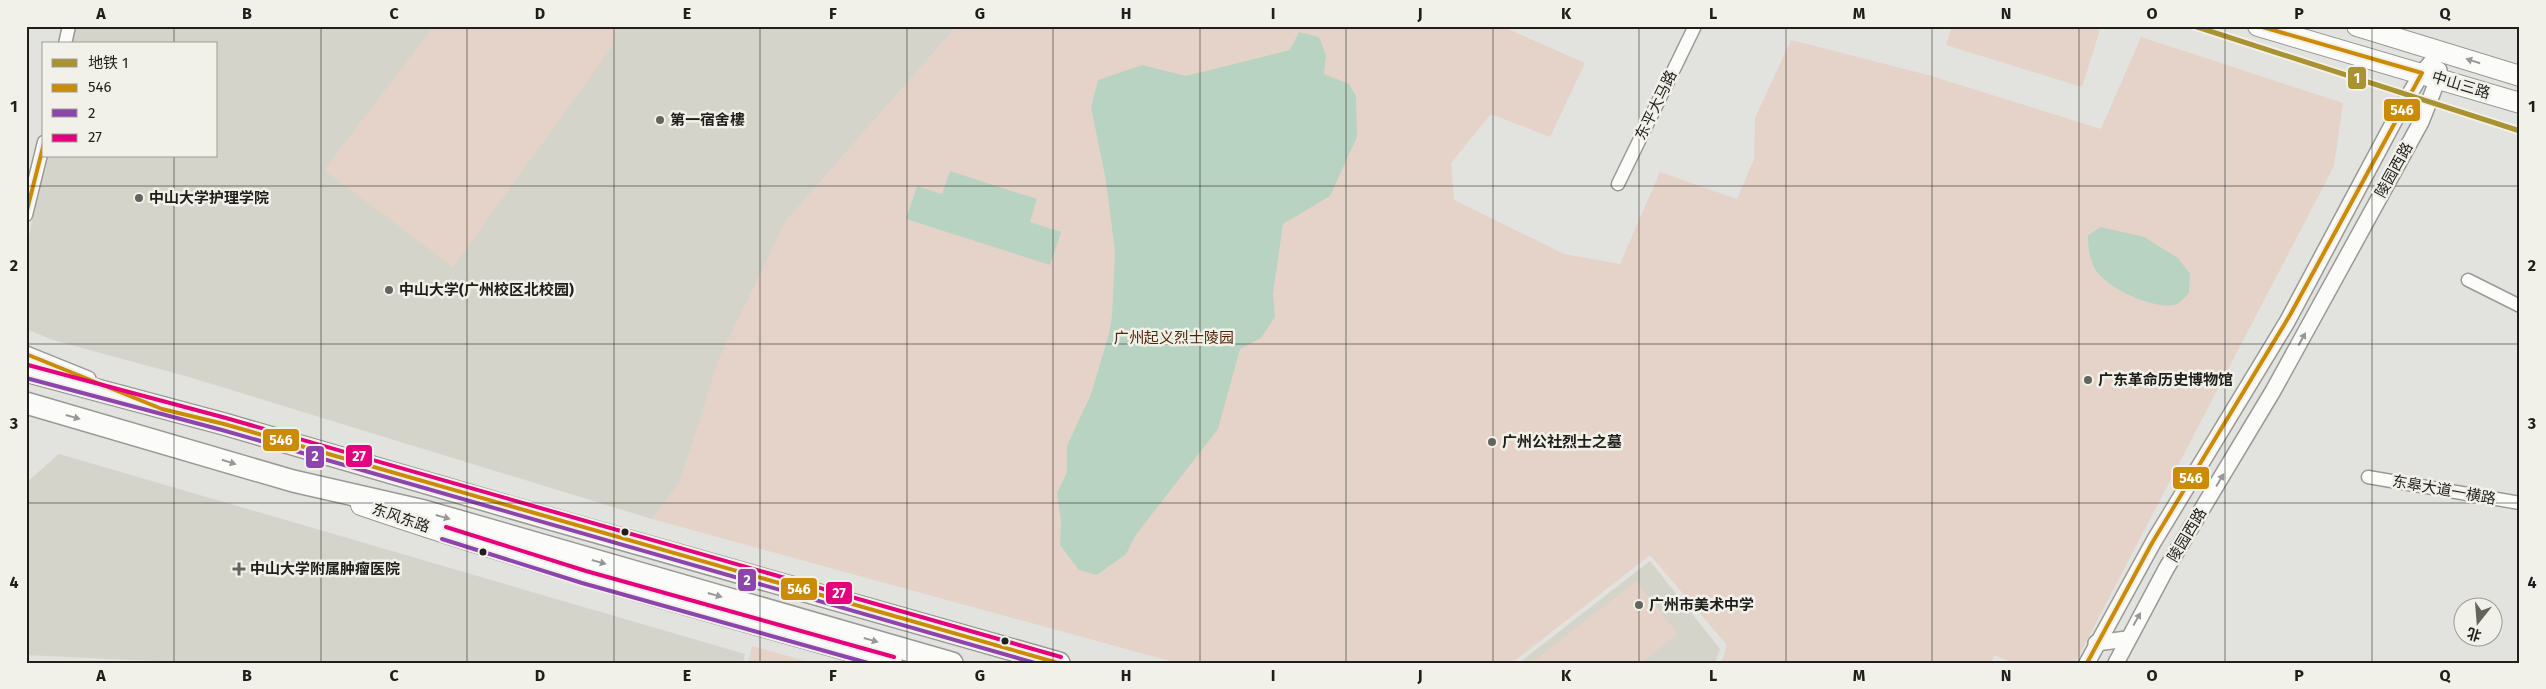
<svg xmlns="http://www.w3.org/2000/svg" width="2546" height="689" font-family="'Fira Sans','Noto Sans SC',sans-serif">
<rect width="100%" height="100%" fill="#e2e2de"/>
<!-- built -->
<g fill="#d5d4cb">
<polygon points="71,26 957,26 786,221 695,435 680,482 652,519 189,377 53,340 26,329 26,251 45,156 216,156 216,44 67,44"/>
<polygon points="59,454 745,654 743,663 197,663 26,655 26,483"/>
<polygon points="1650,561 1720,649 1715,663 1519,663"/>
</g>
<!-- green -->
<g fill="#e5d3c9">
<polygon points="434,26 617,26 611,48 453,267 324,170"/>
<polygon points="957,26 1501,26 1585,63 1550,137 1491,114 1451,163 1454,200 1564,254 1620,264 1660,172 1737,199 1754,159 1755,118 1791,40 1928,75 2101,129 2141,37 2343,103 2334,166 2075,663 2013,663 1994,655 1991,663 1721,663 1727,645 1650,555 1512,663 1177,663 652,519 680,482 719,358 786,221"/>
<polygon points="1952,26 2089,26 2100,30 2082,87 1946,45"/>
<polygon points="1636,581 1678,634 1641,663 1531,663"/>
<polygon points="752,646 812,663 748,663"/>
</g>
<!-- water -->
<g fill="#b9d3c3">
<polygon points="1299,32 1319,37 1326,55 1324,74 1349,84 1356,96 1357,137 1330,196 1283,224 1273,294 1275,317 1261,338 1240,349 1218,429 1135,536 1126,554 1097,575 1079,570 1060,545 1061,521 1057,493 1067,472 1067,446 1091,394 1109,334 1112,316 1115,252 1106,181 1091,107 1098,80 1142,65 1186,76 1290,50"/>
<polygon points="950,171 1037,199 1030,222 1061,232 1050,265 906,219 917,186 942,194"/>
<path d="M 2101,227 L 2144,237 L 2178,258 L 2190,274 L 2189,293 C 2185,297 2180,304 2174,305 C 2152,309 2106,288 2095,269 C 2089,258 2088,247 2088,235 Z"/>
</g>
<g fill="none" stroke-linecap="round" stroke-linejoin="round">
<!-- minor casing -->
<g stroke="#999996" stroke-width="15">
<g id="minor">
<polyline points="65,44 69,26"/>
<polyline points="1618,184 1695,26"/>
<polyline points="26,215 44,142"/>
<polyline points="2468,280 2520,306"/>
<polyline points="2368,477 2520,503"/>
</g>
</g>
<!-- tertiary casing -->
<g stroke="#999996" stroke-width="18">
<g id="tertiary">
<polyline points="26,354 88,379"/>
<polyline points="2096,643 2127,639"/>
<polyline points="2087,663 2154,541 2287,322 2398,114 2422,73 2441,51"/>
<polyline points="2116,663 2166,569 2273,391 2421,122 2438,79 2439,70"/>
</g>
</g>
<!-- primary casing -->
<g stroke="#999996" stroke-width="22">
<g id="primary">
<polyline points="2258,26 2520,103"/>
<polyline points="2357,26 2520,76"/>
<path d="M 361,505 C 536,565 714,613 892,663"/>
</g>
</g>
<!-- trunk casing -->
<g stroke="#999996" stroke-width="24">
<g id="trunk">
<polyline points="26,371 224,424 547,518 1059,663"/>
<polyline points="26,403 293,481 424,511 952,663"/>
</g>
</g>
<!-- minor -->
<use href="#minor" stroke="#fbfbfa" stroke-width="12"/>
<!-- tertiary -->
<use href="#tertiary" stroke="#fbfbfa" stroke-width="15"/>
<!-- primary -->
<use href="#primary" stroke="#fbfbfa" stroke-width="20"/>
<!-- trunk -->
<use href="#trunk" stroke="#fbfbfa" stroke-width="21"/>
<!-- bus-1 casing -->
<g stroke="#f2f1e9" stroke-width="8">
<g id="bus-1">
<polyline points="26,214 44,143"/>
<polyline points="26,354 162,409 224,424 1058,663"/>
<polyline points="2087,663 2152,543 2290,315 2422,73 2259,26"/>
</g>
</g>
<!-- bus-2 casing -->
<g stroke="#f2f1e9" stroke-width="8">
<g id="bus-2">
<polyline points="26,378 222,430 1035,663"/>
<polyline points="442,539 582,583 868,663"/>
</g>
</g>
<!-- bus-3 casing -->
<g stroke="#f2f1e9" stroke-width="8">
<g id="bus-3">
<polyline points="28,365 226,418 1061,657"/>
<polyline points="446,527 586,571 894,657"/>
</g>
</g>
<!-- bus-1 -->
<use href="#bus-1" stroke="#cc8b05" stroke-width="4"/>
<!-- bus-2 -->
<use href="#bus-2" stroke="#8e44ad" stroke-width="4"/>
<!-- bus-3 -->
<use href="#bus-3" stroke="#e5007d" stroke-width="4"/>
<!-- metro-1 casing -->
<g stroke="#f2f1e9" stroke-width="9">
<polyline id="metro-1" points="2194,26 2520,131"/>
</g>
<!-- metro-1 -->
<use href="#metro-1" stroke="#a89232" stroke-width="5"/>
</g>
<!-- one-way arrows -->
<defs><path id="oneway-solid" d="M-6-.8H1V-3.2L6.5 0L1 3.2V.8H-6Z" transform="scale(1.25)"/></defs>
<g fill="#989896">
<use href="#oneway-solid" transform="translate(2473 61) rotate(-163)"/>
<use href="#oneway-solid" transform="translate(2302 339) rotate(-61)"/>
<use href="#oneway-solid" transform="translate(73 417) rotate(16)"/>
<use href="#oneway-solid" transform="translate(229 462) rotate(17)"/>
<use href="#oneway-solid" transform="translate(2220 480) rotate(-59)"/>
<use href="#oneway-solid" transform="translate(443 517) rotate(16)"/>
<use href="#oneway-solid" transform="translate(599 562) rotate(16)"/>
<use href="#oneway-solid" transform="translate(715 595) rotate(16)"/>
<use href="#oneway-solid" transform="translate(2137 619) rotate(-61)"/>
<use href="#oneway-solid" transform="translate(871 640) rotate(16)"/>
</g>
<!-- grid -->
<path fill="none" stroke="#1e1e1b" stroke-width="1" stroke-opacity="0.55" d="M 174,26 L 174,44M 321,26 L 321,663M 467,26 L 467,663M 614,26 L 614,663M 760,26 L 760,663M 907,26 L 907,663M 1053,26 L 1053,663M 1200,26 L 1200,663M 1346,26 L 1346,663M 1493,26 L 1493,663M 1639,26 L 1639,663M 1786,26 L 1786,663M 1932,26 L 1932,663M 2079,26 L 2079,663M 2225,26 L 2225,663M 2372,26 L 2372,663M 174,156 L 174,663M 26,186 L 2520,186M 26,344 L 2520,344M 26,503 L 2520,503"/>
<!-- markers -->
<g fill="#63635f" stroke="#f2f1e9" stroke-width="2">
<circle cx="660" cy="120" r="5"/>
<circle cx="139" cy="198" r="5"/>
<circle cx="389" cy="290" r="5"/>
<circle cx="2088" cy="380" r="5"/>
<circle cx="1492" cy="442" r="5"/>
<path d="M236.5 561.5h5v5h5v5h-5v5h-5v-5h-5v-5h5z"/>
<circle cx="1639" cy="605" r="5"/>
</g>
<g fill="#1e1e1b" stroke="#f2f1e9" stroke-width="2">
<circle cx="625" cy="532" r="4.5"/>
<circle cx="483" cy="552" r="4.5"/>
<circle cx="1005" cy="641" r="4.5"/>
</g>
<g text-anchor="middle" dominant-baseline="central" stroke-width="5" stroke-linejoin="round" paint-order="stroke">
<!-- street labels -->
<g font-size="15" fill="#1e1e1b" stroke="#f2f1e9">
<text transform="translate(2461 85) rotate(17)">中山三路</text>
<text transform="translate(1656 105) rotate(-64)">东平大马路</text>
<text transform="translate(2394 170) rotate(-61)">陵园西路</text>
<text transform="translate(2444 490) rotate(10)">东皋大道一横路</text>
<text transform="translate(401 518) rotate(19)">东风东路</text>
<text transform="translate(2187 535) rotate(-59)">陵园西路</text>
</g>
<!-- poi labels -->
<g font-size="15" font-weight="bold" fill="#1e1e1b" stroke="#f2f1e9" text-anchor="start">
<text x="670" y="120">第一宿舍樓</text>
<text x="149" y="198">中山大学护理学院</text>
<text x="399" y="290">中山大学(广州校区北校园)</text>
<text x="2098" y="380">广东革命历史博物馆</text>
<text x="1502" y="442">广州公社烈士之墓</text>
<text x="250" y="569">中山大学附属肿瘤医院</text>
<text x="1649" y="605">广州市美术中学</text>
</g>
<!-- park labels -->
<g font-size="15" fill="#512309" stroke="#f2f1e9">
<text x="1174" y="338">广州起义烈士陵园</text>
</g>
</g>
<g stroke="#f2f1e9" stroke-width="2">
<rect x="2347" y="66" width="20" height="24" rx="5" fill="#a89232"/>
<rect x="2383" y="98" width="38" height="24" rx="5" fill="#cc8b05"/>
<rect x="262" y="428" width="38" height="24" rx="5" fill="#cc8b05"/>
<rect x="345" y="444" width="28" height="24" rx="5" fill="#e5007d"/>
<rect x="305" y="445" width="20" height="24" rx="5" fill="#8e44ad"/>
<rect x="2172" y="466" width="38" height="24" rx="5" fill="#cc8b05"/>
<rect x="737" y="568" width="20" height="24" rx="5" fill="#8e44ad"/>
<rect x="780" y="577" width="38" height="24" rx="5" fill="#cc8b05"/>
<rect x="825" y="581" width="28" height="24" rx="5" fill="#e5007d"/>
</g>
<g font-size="14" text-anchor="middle" font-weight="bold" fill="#fff">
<text x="2357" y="83">1</text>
<text x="2402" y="115">546</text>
<text x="281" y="445">546</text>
<text x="359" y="461">27</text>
<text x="315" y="461">2</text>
<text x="2191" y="483">546</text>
<text x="747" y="585">2</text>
<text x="799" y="594">546</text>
<text x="839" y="598">27</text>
</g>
<!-- border -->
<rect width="2546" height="689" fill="none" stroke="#f2f1e9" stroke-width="55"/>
<!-- legend -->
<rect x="42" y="42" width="175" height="115" fill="#f2f1e9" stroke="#9d9d97"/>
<rect x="52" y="59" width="25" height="8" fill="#a89232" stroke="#9d9d97"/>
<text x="88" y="68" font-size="15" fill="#1e1e1b">地铁 1</text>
<rect x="52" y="84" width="25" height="8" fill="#cc8b05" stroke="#9d9d97"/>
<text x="88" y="92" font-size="15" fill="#1e1e1b">546</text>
<rect x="52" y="109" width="25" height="8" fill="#8e44ad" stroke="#9d9d97"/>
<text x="88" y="118" font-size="15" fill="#1e1e1b">2</text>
<rect x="52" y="134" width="25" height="8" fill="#e5007d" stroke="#9d9d97"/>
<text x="88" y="142" font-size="15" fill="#1e1e1b">27</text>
<!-- north arrow -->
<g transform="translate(2478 622) rotate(197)"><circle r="24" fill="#f2f1e9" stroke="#9d9d97"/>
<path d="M0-4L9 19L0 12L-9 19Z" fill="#63635f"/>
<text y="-8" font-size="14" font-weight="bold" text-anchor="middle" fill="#1e1e1b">北</text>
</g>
<rect x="28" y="28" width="2490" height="634" fill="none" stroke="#1e1e1b" stroke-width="2"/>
<g font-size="16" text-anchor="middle" font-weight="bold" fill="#1e1e1b">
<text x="101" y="19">A</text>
<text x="247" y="19">B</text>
<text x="394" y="19">C</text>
<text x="540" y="19">D</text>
<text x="687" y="19">E</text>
<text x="833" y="19">F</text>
<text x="980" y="19">G</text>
<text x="1126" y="19">H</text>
<text x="1273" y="19">I</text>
<text x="1420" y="19">J</text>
<text x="1566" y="19">K</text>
<text x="1713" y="19">L</text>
<text x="1859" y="19">M</text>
<text x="2006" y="19">N</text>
<text x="2152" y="19">O</text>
<text x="2299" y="19">P</text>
<text x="2445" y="19">Q</text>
<text x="14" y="112">1</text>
<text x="2532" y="112">1</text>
<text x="14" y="271">2</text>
<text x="2532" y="271">2</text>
<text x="14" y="429">3</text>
<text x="2532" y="429">3</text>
<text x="14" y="588">4</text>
<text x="2532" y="588">4</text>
<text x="101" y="681">A</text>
<text x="247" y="681">B</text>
<text x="394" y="681">C</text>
<text x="540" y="681">D</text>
<text x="687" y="681">E</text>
<text x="833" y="681">F</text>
<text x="980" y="681">G</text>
<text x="1126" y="681">H</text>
<text x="1273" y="681">I</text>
<text x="1420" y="681">J</text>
<text x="1566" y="681">K</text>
<text x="1713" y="681">L</text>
<text x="1859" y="681">M</text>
<text x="2006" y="681">N</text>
<text x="2152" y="681">O</text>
<text x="2299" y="681">P</text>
<text x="2445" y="681">Q</text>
</g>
</svg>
